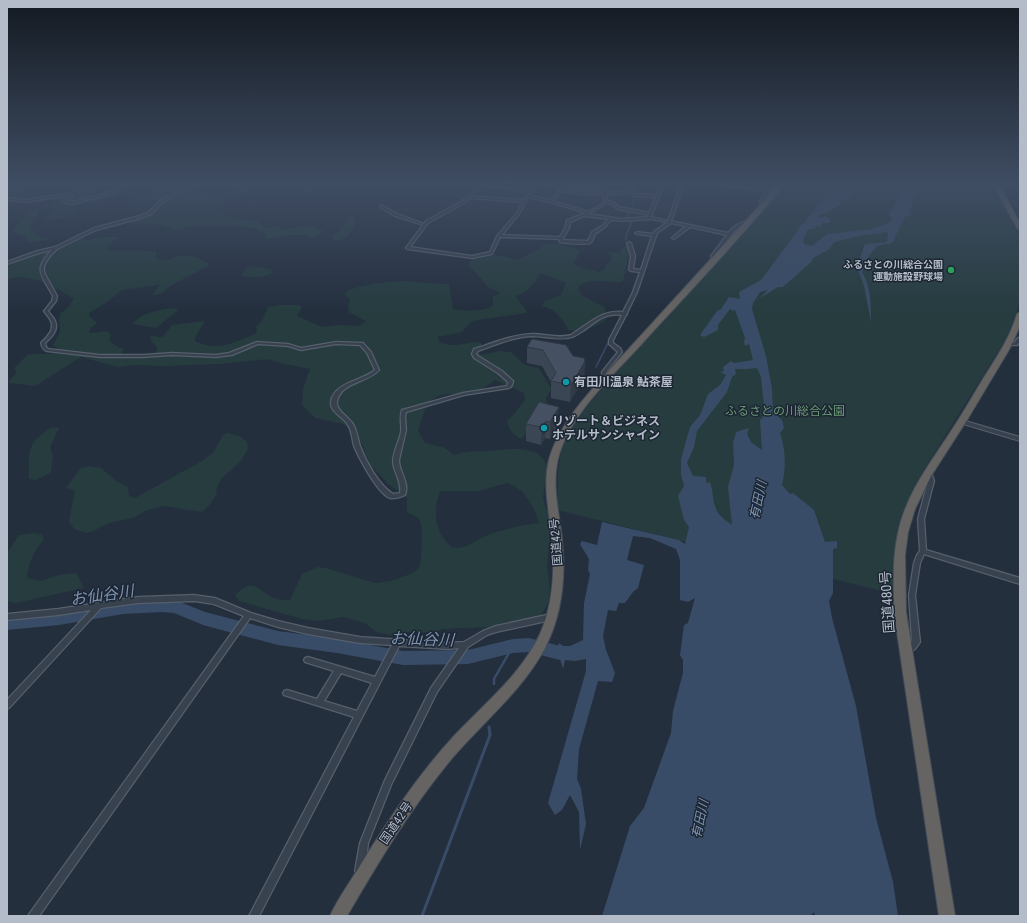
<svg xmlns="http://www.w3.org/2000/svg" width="1027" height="923" font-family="'Roboto Condensed','Noto Sans JP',sans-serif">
<rect width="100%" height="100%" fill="#242f3e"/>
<!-- green -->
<g fill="#263c3f" fill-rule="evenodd">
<path d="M 16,182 L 20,186 L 29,189 C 26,202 17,197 7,198 L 7,183 Z"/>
<path d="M 158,182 L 195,182 C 173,193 154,211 128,201 L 129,200 C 140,198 148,194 157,187 L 153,183 Z"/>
<polygon points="225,182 318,182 317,187 312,192 302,192 301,191 313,185 301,183 270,187 264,186 236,195 232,194 235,189 228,188 228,183"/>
<path d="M 786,182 L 993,182 L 1020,233 L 1020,296 L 1017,314 L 1011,331 L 922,473 L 903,512 L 900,528 L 894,594 L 558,510 C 558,485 556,462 566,439 C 579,412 605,387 624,364 C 677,302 732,243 786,182 Z"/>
<path d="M 78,183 L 82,183 L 82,187 L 101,186 C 96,192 87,195 81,200 L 82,201 L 112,194 L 117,195 L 104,200 L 79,205 L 76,207 L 79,211 C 69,216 56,220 44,219 L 53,212 L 51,204 C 63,198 69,201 74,186 Z"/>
<path d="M 198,187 L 201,188 L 200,191 L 201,192 L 226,194 L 226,199 L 222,202 C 222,206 224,210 224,214 L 228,218 L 259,221 L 263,227 L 266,228 L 276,226 L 284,230 L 305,226 L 313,226 L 323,231 L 315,238 L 305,235 L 289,235 L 269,239 L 266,238 L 265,234 L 256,229 L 239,226 L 193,226 L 175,230 L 163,225 L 128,223 L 151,214 L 164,202 L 186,188 Z"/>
<path d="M 37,208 L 39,210 C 38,216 30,222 31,229 L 40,237 L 47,238 L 48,240 L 28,243 L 26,237 L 17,234 L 13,230 C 21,222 26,213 37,208 Z"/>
<path d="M 350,216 L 354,216 L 356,224 C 350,234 344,245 331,238 L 341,229 Z"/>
<path d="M 102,237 L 119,237 L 108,246 L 106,250 L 154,251 L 157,252 L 155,258 C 165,262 167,260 176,257 C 187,253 201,258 210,265 L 170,286 L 162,294 L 152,295 L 160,285 L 122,290 L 107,302 L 89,313 L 89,316 L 97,323 L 91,328 L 89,333 L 107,331 L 111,335 L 109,341 L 120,348 L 124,348 L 121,354 C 132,353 149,358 157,351 L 157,348 L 151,341 L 150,335 L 162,338 L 172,325 L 205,321 L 196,336 L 195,341 C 217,352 233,343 255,334 L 257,331 L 256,326 L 262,321 L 268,307 L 279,305 L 299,305 L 302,307 L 297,316 L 322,327 L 339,325 L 359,326 L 366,321 L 349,312 L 348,308 L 350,299 L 345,295 L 345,293 C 351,285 395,281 405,281 C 420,282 435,284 449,284 L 453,309 C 467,311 480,312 493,306 L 493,296 L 501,293 L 488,287 L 477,274 L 468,266 L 473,258 L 496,255 L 517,260 L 539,249 L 543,245 L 559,243 L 568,247 L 580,250 C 579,256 575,259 574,264 L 576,266 L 600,272 L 605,269 L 605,265 L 611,261 L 611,257 L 607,252 L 620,253 L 624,246 L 630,247 L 623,281 L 620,282 C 608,282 589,278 579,286 L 579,291 L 583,296 L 605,307 L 606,320 C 596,327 580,333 568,330 C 562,317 556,310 542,306 L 545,301 L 561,295 L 566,283 L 541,273 C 535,282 526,295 515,296 L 527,311 L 526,313 L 472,321 L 462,332 L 458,333 L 437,337 L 440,342 C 457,349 463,342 480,342 L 482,345 L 478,353 L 483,355 L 499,351 L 511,352 L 525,365 L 539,368 L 551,389 L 546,398 L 548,413 L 537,415 L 522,439 C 513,435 509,430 507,421 L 514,414 L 525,400 L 524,393 L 495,380 L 478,392 L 440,395 L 427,403 L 418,430 L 424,442 C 437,448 442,443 454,455 C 468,450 474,452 488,451 C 508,450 538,442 547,466 L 543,499 L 551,523 L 547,565 L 550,590 L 548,603 L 541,615 L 534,619 L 517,620 L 489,627 L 441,629 L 433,632 L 408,632 L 390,635 L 376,632 L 365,623 L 343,617 L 319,621 L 302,619 L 239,601 L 235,595 C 253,576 258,591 274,598 C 279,600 285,600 290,600 L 302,574 L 318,567 L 326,568 L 375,583 L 391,581 L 413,573 L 419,568 L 421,561 L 422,528 L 419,518 L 407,512 L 407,497 L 388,484 L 370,464 L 362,444 L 354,433 L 343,424 L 315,418 L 302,405 L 303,389 L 310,369 L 280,363 L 268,359 L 219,364 L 163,366 L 136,365 L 118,367 L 81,357 L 35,386 L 9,383 L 10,379 L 17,373 L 14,368 L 27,355 L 33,354 L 50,354 L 62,351 L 53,345 L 60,332 L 59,320 L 60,314 L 69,306 L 74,298 C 54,288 30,271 7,279 L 7,267 L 23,259 L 20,256 L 35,252 L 55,250 L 78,239 L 87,240 ZM 507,483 C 525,488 534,507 539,523 C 522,525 498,530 483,537 C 475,541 467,548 457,548 C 451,548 448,544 445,540 C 434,526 434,507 440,491 L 479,491 Z"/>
<path d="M 252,266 L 271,269 L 272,273 C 265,277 248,279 241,275 L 247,268 Z"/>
<path d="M 173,308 L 177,309 L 177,311 L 156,328 L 133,324 C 142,312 159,310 173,308 Z"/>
<path d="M 53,427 L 59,428 L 50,448 L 53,455 L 51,472 L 36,480 L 29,479 C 29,451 26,442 53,427 Z"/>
<polygon points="228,433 239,436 247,442 248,449 240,462 221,479 216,489 217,493 211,503 202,512 164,506 147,510 133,518 109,523 93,531 86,533 74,529 69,521 75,491 66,488 81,468 89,466 101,468 115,480 128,487 129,496 135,498 202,461 213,453 224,434"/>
<path d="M 35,533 L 42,535 L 44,539 C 33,553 29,561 27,578 L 41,581 L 59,575 L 76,573 L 84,588 L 15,603 L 7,601 L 7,553 L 19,535 Z"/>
</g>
<!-- water -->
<path fill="#394c67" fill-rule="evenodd" d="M 836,182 L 872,182 L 876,184 L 877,189 C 865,189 855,191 848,200 L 842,199 L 839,200 L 841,204 L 831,211 L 817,216 L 819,218 L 826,216 L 831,221 L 829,223 L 822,223 L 820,229 L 818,225 L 814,226 L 816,228 L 808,230 L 803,239 L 804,244 L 812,246 L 827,234 L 874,229 L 872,228 L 882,226 L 892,220 L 889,214 C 896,204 901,194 903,182 L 920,182 L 918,191 L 910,208 L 911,214 L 905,217 L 892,243 L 877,246 L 869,256 L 862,272 C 871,287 871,304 871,322 L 864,286 L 858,270 L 859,261 L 865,244 L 887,242 L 888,232 L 859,236 L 834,242 L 828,250 L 813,258 L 811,262 L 783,287 L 778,287 L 760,298 L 768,290 L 760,292 L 753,303 L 752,309 L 766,356 L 772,389 L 773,411 L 782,420 L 784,428 L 780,433 C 786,450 786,468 782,485 L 790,494 L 793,493 L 814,510 L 825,542 L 837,541 L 837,548 L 833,549 L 833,593 L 829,601 L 832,618 L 856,706 L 876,818 L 893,882 L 898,916 L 815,916 L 814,912 L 810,916 L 602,916 L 630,826 L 644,808 L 671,733 L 673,711 L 683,673 L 683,660 L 680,655 L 684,625 L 688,623 L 695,598 L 688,602 L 680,600 L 680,560 L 676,549 L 650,538 L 633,536 L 627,560 L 644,565 L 638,588 L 633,592 L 625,603 L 619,603 L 616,611 L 608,610 L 603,636 L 606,650 L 615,673 L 612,682 L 598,681 L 579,749 L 577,779 L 581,789 L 586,824 L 580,850 L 579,812 L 570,795 L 562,810 L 555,815 L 548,803 L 586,671 L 586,659 L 575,661 L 565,660 L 563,669 L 560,659 L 554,658 L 559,643 L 566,648 L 583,640 L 584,603 L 590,574 L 588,570 L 589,559 L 580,544 L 582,541 L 597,545 L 602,522 L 679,540 L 685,544 L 689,527 L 684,520 L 678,496 L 684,486 L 681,475 L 681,459 L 690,427 L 700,415 L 708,394 L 720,385 L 726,375 L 720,372 L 724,371 L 723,367 L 731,361 L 734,363 L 753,360 L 749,344 L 745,346 L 744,341 L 745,338 L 735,310 L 733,311 L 730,309 L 718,325 L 718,330 L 704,337 L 700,335 L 717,311 L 721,309 L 729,297 L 740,299 L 739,292 L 761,280 L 796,233 L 800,226 L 805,222 ZM 757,368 L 761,377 L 765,415 L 760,420 L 762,450 L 751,442 L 747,434 L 749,428 L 736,432 L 733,443 L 734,465 L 728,487 L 732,525 C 728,522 723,519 720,515 C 712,507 714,493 710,482 L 706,483 L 706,477 L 693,476 L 687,463 L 694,447 L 697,431 L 727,392 L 732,377 L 736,374 L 735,369 L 747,369 Z"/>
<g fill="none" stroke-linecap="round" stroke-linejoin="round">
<!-- stream-far2 -->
<g stroke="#394c67" stroke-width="1.5">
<polyline points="667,223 682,182"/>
<polyline points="626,240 626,235 631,224 627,216 633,206 634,194"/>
<polyline points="640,271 652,234 660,228"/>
<polyline points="596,367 610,339"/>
</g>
<!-- stream-far1 -->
<polyline stroke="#394c67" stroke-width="2.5" points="494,684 494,679 513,646"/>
<!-- stream -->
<polyline stroke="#394c67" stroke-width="3" points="422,916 490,735 489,727"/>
<!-- river -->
<polygon fill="#394c67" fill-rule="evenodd" points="162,598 175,600 205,612 278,631 337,639 403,651 468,650 513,639 529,638 560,646 573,646 579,648 581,653 579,658 573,660 560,660 529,652 513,653 468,664 403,665 337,653 278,645 203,625 174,613 162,612 123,614 59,625 7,630 7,616 59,611 123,600"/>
<!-- minor casing -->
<g stroke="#565f6c" stroke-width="2.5">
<g id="minor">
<polygon points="129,182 133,182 115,193 71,204 64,202 69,197 66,196 26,202 7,200 7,198 26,200 66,194 73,196 68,201 71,202 113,191"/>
<path d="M 196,182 L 200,182 L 163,202 L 151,214 L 141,218 L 96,230 L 57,249 L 50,256 L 46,262 L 44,267 L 44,272 L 46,276 L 57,296 L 56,301 L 48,311 C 50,314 52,316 54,319 C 60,329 52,337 45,343 L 46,347 L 48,349 L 100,355 L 143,355 L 172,353 L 216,355 L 229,353 L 257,342 L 288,344 L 301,348 L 336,342 L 363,343 L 371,352 L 379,370 C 368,382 346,382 339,396 C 331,410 349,415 354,426 C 357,432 358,440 360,446 C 366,462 379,485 393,494 L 400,493 C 402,482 394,473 393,462 C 393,452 399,442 401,432 C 402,424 399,417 402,410 L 463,393 L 507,386 L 508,382 L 498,373 L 474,358 L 472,354 L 474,349 C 493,343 511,335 531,334 C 544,333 558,339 571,335 C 574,333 578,330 581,328 C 595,319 605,310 623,312 L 633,292 L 640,272 L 631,271 L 629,270 L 631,256 L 627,243 L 629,242 L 631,243 L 635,256 L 633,269 L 641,270 L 652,236 L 637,234 L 635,233 L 637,232 L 653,234 L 654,232 L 667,222 L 651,219 L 622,221 L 611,220 L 605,227 L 595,234 C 594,236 593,241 590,243 C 586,245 565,243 560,242 L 559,239 L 500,237 L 492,254 L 472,258 L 407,249 L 406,248 L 423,225 L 395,216 L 381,208 L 381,206 L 383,206 L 397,214 L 424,224 L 426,221 L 462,201 L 479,186 L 455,183 L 454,182 L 461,182 L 529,190 L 532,184 L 531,183 L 534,182 L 563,187 L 598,186 L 596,182 L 599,182 L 603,187 L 604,192 L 632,191 L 628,182 L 631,182 L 636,194 L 657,195 L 662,182 L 665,182 L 651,217 L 668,221 L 682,182 L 685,182 L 671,221 L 728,233 C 734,226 740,222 749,220 L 751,221 L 739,227 L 734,231 L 715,256 L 716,260 L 714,261 L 712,260 L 711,256 L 727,235 L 690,227 L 674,239 L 672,238 L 673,237 L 686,226 L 671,223 L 657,233 L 637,292 L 627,313 L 627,314 L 626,315 L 613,340 L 613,343 L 620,348 L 622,352 L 606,372 L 606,375 L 609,378 L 609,379 L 605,379 L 602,377 L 602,372 L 618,352 L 609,344 L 609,340 L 622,315 C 605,312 595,322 583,331 C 579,333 576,336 572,337 C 559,341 545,336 532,336 C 513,337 495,345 478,351 L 476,354 L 478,356 L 502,371 L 513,381 L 513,382 L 511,387 L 509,388 L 464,395 L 406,412 L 405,417 L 406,430 L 399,460 C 399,472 410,483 405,495 C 400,497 395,499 390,498 C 378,494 359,458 354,446 C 352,439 352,431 348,425 C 344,417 329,412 331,401 C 335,382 362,381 375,370 L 367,353 L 360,345 L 336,344 L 301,350 L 288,346 L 258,344 L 232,355 L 216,357 L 172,355 L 143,357 L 100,357 L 47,351 C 43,350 42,347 41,343 C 47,337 56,329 50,319 C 48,316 46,314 44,311 L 52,301 L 53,296 C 42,275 32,270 52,250 L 39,253 L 7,264 L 7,262 L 37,251 L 55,247 L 94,228 L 139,216 L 149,212 L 161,200 ZM 535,184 L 561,189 L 550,200 L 529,195 L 533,191 L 532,190 ZM 483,186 L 528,192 L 524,200 L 471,196 ZM 599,188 L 601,192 L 584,192 L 563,189 ZM 562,191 L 584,194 L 602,194 L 605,202 L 589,212 L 553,201 ZM 633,193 L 634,196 L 635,196 L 656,197 L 649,213 L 619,207 L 615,203 L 608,201 L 605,194 ZM 528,197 L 550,202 L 586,213 L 567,220 L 565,228 L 560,237 L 502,235 L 519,214 ZM 469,198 L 523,202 L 517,213 L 497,236 L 490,252 L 472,256 L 410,247 L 428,223 L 464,203 ZM 607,203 L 613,205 L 617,209 L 648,215 L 647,217 L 622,219 L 588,214 ZM 584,216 L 608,219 L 603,225 L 592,232 L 588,241 L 563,240 L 563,238 L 569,228 L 570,222 Z"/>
<polygon points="691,182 700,182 767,189 777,182 781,182 769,191 764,202 767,204 765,205 760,202 766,191 693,183"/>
<polygon points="995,182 1020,184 1020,186 996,184 995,184"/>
<polygon points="1018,338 1020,338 1020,342 1017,345 1008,345 1006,344 1008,343 1014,343"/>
<path d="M 928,470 L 931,472 L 934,481 L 924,519 L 926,550 L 1020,578 L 1020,584 L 924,554 L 920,563 L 915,595 L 920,642 L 915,649 L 906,654 L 903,653 L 902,651 C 904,647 909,645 912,641 L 909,595 L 914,563 L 917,555 L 920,551 L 918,519 L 928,481 L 925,472 Z"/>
<path d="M 194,595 L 215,598 L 251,613 L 278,621 L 308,628 L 360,637 L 448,643 L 464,642 L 483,631 L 496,626 L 551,614 L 553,615 L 554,617 L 553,619 L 551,620 L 496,632 L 487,635 L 468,647 L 437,692 L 391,785 L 368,843 L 365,871 L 363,874 L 360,876 L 357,874 L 355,871 L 360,843 L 385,780 L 431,688 L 459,648 L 448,649 L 399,646 L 259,916 L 249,916 L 354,717 L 284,695 L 283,693 L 284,691 L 287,690 L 317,699 L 334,671 L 305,662 L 304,660 L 305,658 L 308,657 L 375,677 L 392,645 L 360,643 L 308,634 L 278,627 L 250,618 L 39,916 L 28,916 L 30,913 L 244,616 L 214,604 L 194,601 L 138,603 L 101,608 L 10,707 L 7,709 L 7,700 L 91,610 L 58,615 L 7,620 L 7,614 L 58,609 L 138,597 ZM 341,673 L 372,683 L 357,711 L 324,701 Z"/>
</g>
</g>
<!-- tertiary casing -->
<g stroke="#565f6c" stroke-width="2">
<polygon id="tertiary" points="962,420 1020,437 1020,441 960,423 959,422"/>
</g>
<!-- trunk casing -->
<g stroke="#434c59" stroke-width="2">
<g id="trunk">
<path d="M 781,182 L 787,182 C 742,236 694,287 647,338 C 617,372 572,411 559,455 C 551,483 559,512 562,539 C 566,576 562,615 545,648 C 522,691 484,721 453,757 C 412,806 379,861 347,916 L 330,916 C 338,898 351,881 361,864 C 389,819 418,775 454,736 C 484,704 521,675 540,634 C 553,605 555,569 552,538 C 549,511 542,482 550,456 C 560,425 584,398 605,375 Z"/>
<polygon points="992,182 998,182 1020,223 1020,230 1017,228"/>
<path d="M 1020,312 L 1020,326 L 1010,348 L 967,420 L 931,476 L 915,509 L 908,532 L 905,555 L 906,612 L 955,916 L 939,916 L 894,612 C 894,586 892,559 898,533 C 906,493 932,461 953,428 C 964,412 973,395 983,379 C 996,358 1010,338 1017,314 Z"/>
</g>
</g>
<!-- minor -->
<use href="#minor" fill="#38414e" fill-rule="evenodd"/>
<!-- tertiary -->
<use href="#tertiary" fill="#38414e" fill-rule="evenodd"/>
<!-- trunk -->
<use href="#trunk" fill="#656462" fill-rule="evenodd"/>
</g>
<!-- wall -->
<g fill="#3b4654">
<polygon points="527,347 573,356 585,361 584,378 570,402 551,398 551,382 542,366 527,363"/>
<polygon points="539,402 558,424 550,439 545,438 541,445 526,441 526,424"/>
</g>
<!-- shaded-wall -->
<g fill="#303945">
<polygon points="585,361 584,378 570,402 571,385"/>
<polygon points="559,407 558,424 550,439 550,422"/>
<polygon points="546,421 545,438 541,445 542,427"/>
</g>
<!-- building -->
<g fill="#455162" stroke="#303945">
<polygon points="532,339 566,345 573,356 584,358 585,361 571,385 551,381 556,373 543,350 527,347"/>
<polygon points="539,402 559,407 550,422 546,421 542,427 526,424"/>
</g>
<!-- sky -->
<linearGradient id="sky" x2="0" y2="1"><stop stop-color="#141a22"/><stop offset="0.59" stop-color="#3f4d63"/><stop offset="1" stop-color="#3f4d63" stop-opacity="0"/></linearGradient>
<rect width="1027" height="311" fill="url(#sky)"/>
<!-- markers -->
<circle fill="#2e9e5b" stroke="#1d2633" stroke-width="1.5" cx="951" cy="270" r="4"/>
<g fill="#0f9aa8" stroke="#1d2633" stroke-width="1.5">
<circle cx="566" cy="382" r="4"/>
<circle cx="544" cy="428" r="4"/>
</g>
<g text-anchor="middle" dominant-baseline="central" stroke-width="3" stroke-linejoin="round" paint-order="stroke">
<!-- far-poi labels -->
<g font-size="10" font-weight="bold" fill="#b4bcc9" stroke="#1d2633" text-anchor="end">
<text x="943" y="264">ふるさとの川総合公園<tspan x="943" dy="12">運動施設野球場</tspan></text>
</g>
<!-- poi labels -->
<g font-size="12" font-weight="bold" fill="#b4bcc9" stroke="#1d2633" text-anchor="start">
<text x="574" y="382">有田川温泉 鮎茶屋</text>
<text x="552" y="421">リゾート＆ビジネス<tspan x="552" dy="14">ホテルサンシャイン</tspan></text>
</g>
<!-- park labels -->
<g font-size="12" fill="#6b9a76" stroke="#1d2633">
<text x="785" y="411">ふるさとの川総合公園</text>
</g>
<!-- street labels -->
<g font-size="12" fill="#b4bcc9" stroke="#1d2633">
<text transform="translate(556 542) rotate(-95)">国道42号</text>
<text transform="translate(396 823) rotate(-56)">国道42号</text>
</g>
<!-- water labels -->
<g font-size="13" font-style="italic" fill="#7c92b1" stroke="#1d2633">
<text transform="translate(758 500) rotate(-78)">有田川</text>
<text transform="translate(700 819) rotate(-78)">有田川</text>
</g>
<!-- near-street labels -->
<g font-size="14" fill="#b4bcc9" stroke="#1d2633">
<text transform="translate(887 602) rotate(-94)">国道480号</text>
</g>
<!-- near-water labels -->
<g font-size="16" font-style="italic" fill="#7c92b1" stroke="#1d2633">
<text transform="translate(102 595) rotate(-8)">お仙谷川</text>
<text transform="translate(422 639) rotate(2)">お仙谷川</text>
</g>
</g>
<!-- border -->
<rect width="1027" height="923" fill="none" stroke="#b4bcc9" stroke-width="16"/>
</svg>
